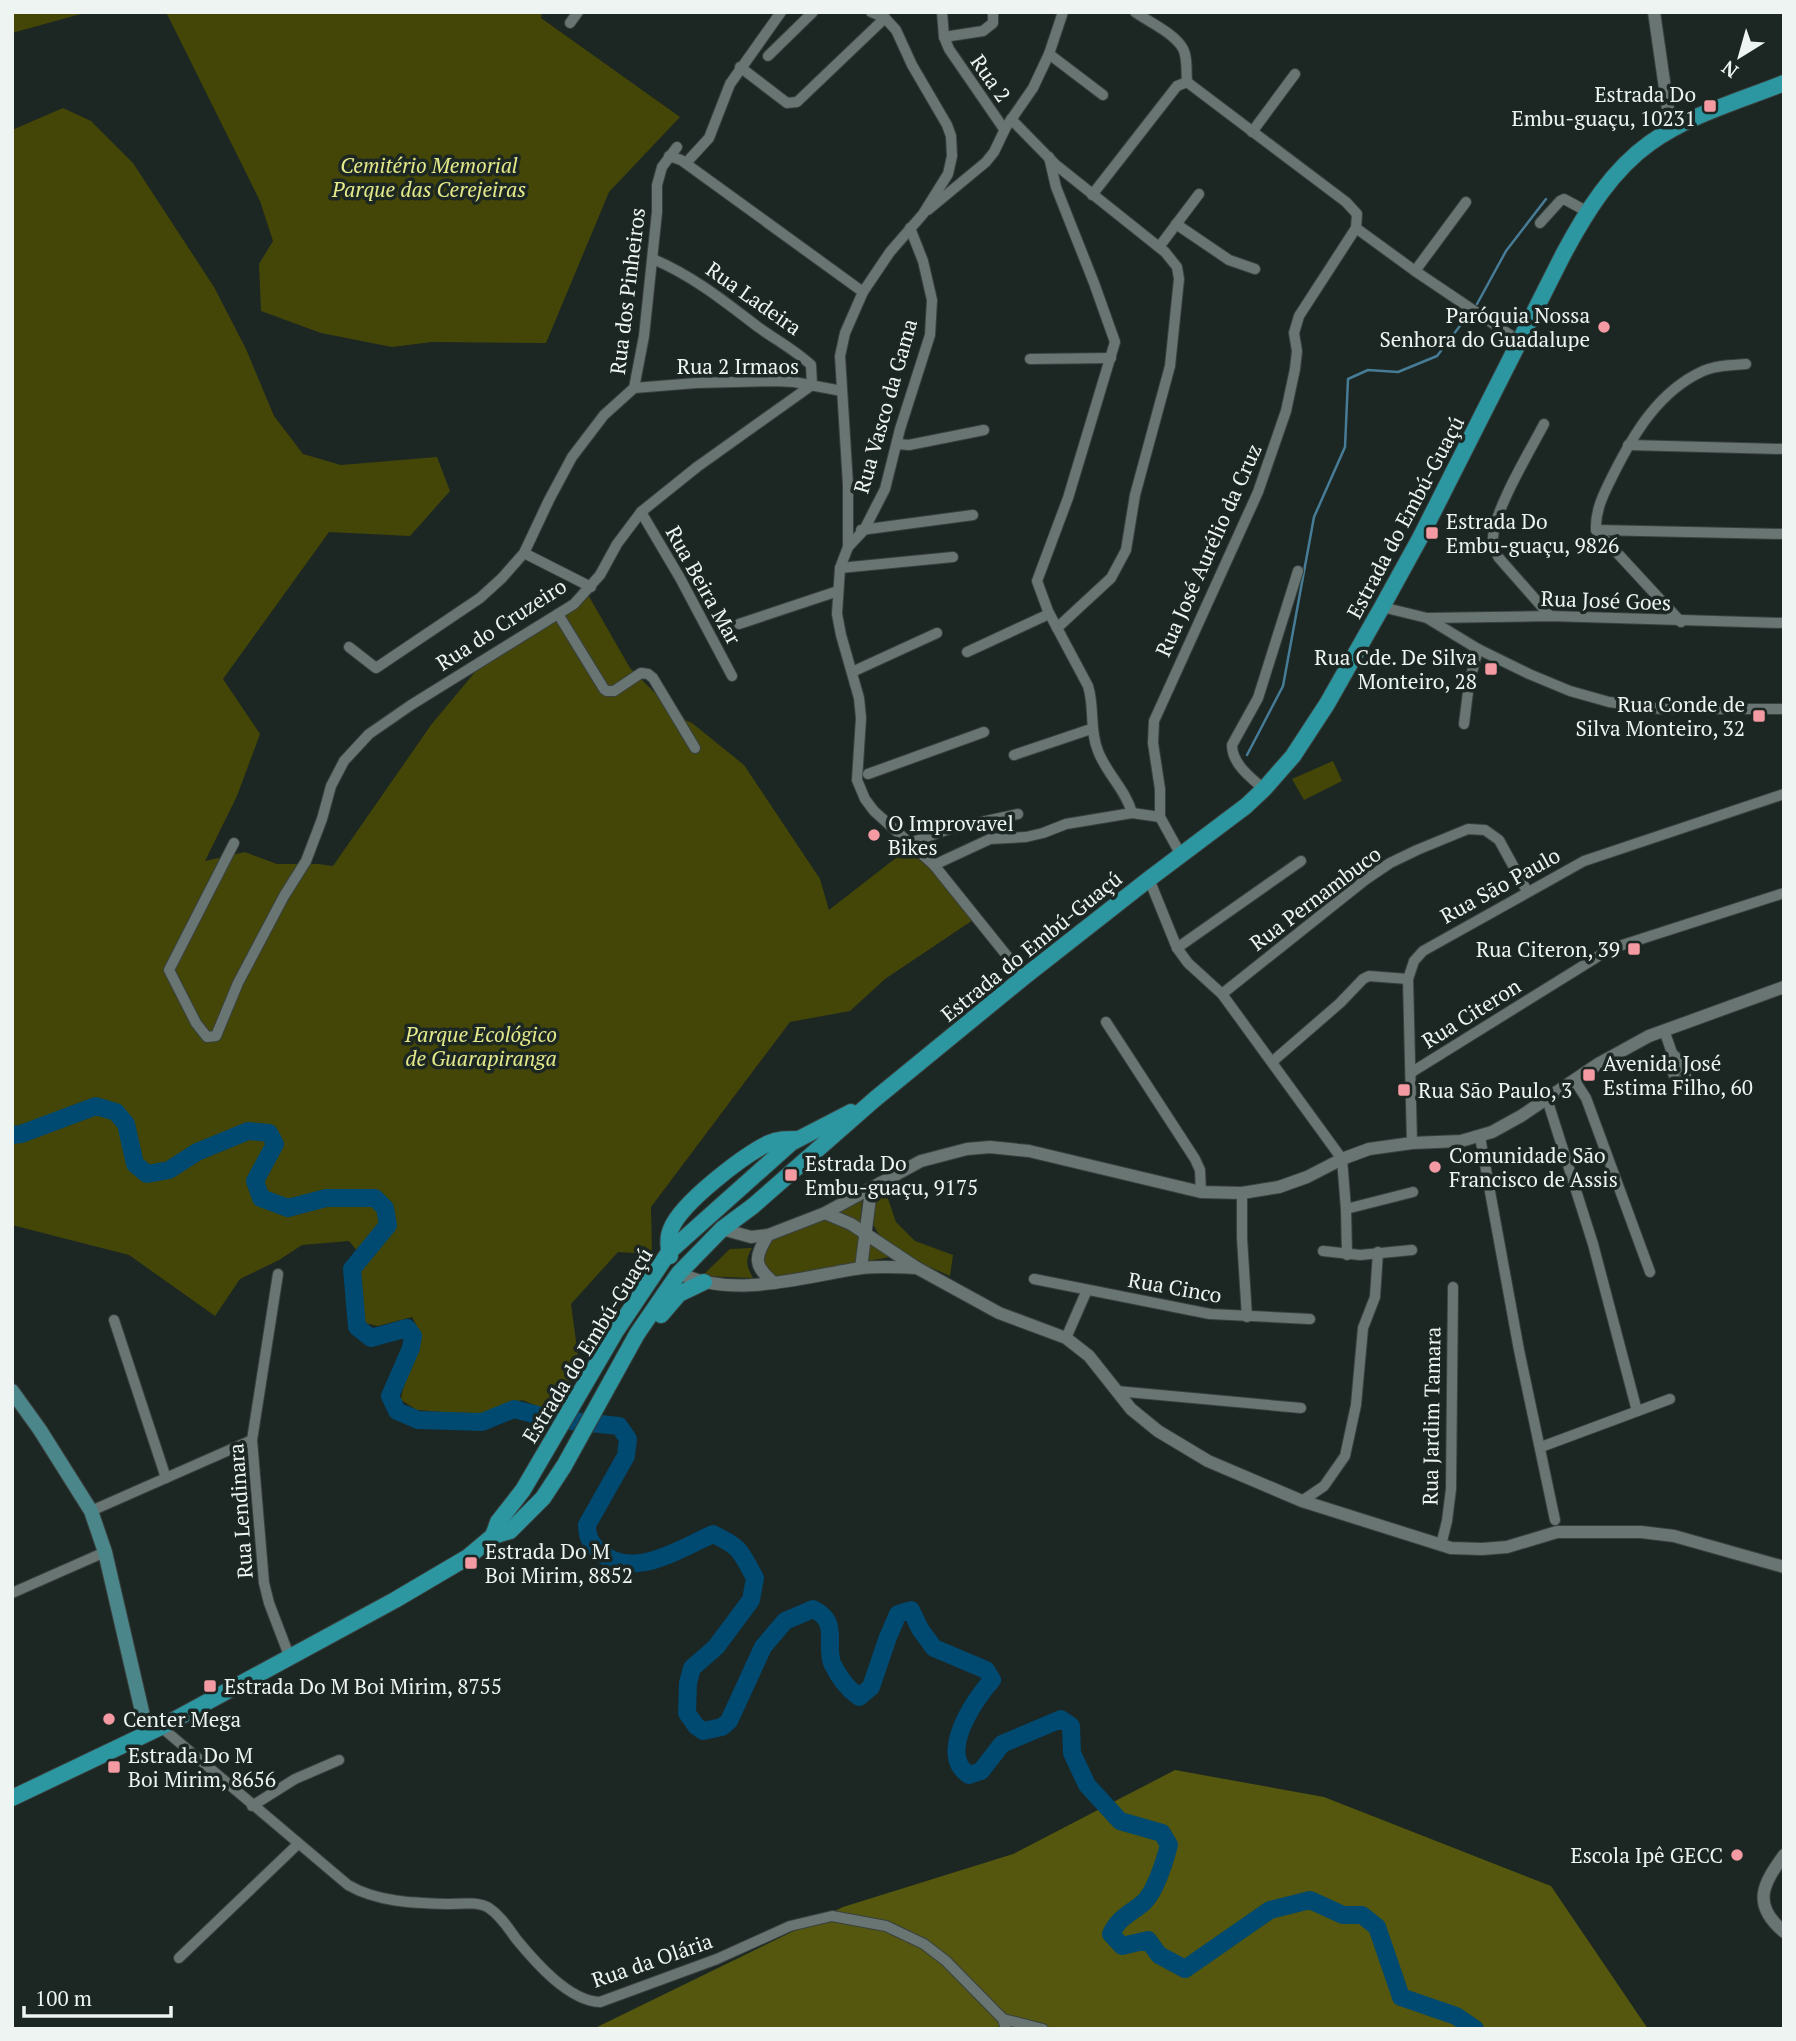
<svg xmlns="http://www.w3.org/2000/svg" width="1796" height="2041" font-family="'PT Serif',serif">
<rect width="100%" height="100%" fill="#1c2623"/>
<!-- green -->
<g fill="#444607">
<polygon points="12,12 88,12 12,33"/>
<polygon points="166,12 542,12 541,18 680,117 609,192 546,343 432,342 392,347 321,333 261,311 259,264 273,241 260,201"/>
<path d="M 63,108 L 91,121 L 133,163 L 214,287 L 246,349 L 274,416 L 303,454 L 341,465 L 437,457 L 450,491 L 410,536 L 329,532 L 223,679 L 260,734 L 237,796 L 205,861 L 245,852 L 277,864 L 318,864 L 333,866 L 431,725 L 480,666 L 587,593 L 630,668 L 680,718 L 692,723 L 744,765 L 820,879 L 829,910 L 910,847 L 934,865 L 973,920 L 885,979 L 850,1011 L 790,1022 L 651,1207 L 652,1254 L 618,1252 L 571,1304 L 579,1363 L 566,1403 L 552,1412 L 522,1400 L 481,1415 L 417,1410 L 401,1400 C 405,1366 432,1351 412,1317 L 378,1326 L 365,1323 L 358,1286 L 363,1258 L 349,1241 L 302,1245 L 279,1260 L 240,1279 L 215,1316 L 129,1255 L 12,1225 L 12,130 Z"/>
<polygon points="1333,761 1342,781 1304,800 1292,779"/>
<path d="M 885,1190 L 896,1222 L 915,1241 L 953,1255 L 950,1276 C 931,1267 907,1259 890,1245 C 870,1230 863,1206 885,1190 Z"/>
<polygon points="862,1200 860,1225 838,1212"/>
<polygon points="823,1215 864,1233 861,1268 778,1282 767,1275 759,1256 770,1235"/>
<polygon points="868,1242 896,1256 868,1261"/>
<path d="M 752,1248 C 745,1260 746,1265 753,1278 L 702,1276 L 730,1249 Z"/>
</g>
<!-- forest -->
<polygon fill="#54570d" points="1175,1770 1324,1797 1551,1886 1648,2029 593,2029 843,1907 1013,1854"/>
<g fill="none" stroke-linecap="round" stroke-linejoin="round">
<!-- stream -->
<g stroke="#477c97" stroke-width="2.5">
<polyline points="1477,304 1506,251 1546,199"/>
<polyline points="1247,755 1283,686 1314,517 1345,447 1348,379 1368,370 1398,372 1437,356 1466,318"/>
</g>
<!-- river -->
<path stroke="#004970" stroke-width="18" d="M 12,1135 L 21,1134 L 96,1106 L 116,1112 L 126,1124 L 135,1164 L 147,1174 L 169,1170 L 197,1152 L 248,1131 L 269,1133 L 275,1144 L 255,1181 L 261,1198 L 288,1208 L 326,1198 L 375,1198 L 385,1208 L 388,1225 L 352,1269 L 357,1327 L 371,1338 L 407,1328 L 413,1336 L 411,1348 L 390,1396 L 397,1411 L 418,1420 L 482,1422 L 514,1409 L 553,1419 L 619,1426 L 628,1439 L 626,1456 L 587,1525 C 587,1536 590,1542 597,1549 C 629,1583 679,1549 713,1534 C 742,1548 740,1551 755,1578 L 751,1600 L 716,1647 L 692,1668 L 688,1683 L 687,1713 L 696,1726 L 703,1731 L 722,1727 L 729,1721 L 763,1647 L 785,1621 L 813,1609 C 840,1622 825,1642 832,1663 C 838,1676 848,1689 859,1697 L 871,1687 L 888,1637 L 898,1614 L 911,1610 L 920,1629 L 934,1648 L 986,1670 L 992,1680 C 974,1700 937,1755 969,1775 L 981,1771 L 1002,1744 L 1061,1719 L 1071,1726 L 1072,1753 L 1087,1785 L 1120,1821 L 1162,1833 L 1169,1845 C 1165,1860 1155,1893 1143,1903 C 1130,1914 1118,1918 1111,1934 L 1122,1946 L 1148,1940 L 1159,1955 L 1185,1969 L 1270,1910 L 1310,1900 L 1343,1915 L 1362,1915 L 1377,1927 L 1401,1997 L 1456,2016 L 1475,2029"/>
<!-- minor casing -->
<g stroke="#39413f" stroke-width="12">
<g id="minor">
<polyline points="871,12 885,18 896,30 912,65 947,125 951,136 952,156 948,174 923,214 890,252 863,292 845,333 840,356 848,485 848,547 840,568 837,614 841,635 859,698 861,718 857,780 865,799 874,811 934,865 1024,977"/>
<polyline points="942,12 944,37 949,49 1004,129"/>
<path d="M 1135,12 C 1149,22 1172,32 1182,47 C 1188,56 1186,71 1187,82"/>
<polyline points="570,23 578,12"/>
<polyline points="944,37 983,31 993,23 993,12"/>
<polyline points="1049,54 1103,95"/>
<polyline points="768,56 813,12"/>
<polyline points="740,67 787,103 797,102 885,18"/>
<polyline points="1011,119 1056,165 1165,252 1177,267 1179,279 1170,366 1135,495 1126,550 1111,578 1057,628"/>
<polyline points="1252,132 1295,74"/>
<polyline points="669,156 681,160 863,292"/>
<path d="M 1049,157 L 1056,187 L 1094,283 L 1115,342 L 1068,498 L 1037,581 L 1048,611 L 1088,686 C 1095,708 1089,729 1098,751 C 1106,773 1126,790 1132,813"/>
<polyline points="686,163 709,138 730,84 781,12"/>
<polyline points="1092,195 1177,86 1187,82 1346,202 1357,214 1356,228 1415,271 1519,341"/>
<polyline points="928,210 986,162 994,152 1006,127 1033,88 1049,54 1063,12"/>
<polyline points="1540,223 1560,201 1564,199 1588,212"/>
<polyline points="1176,224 1229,260 1255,269"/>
<polyline points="1159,247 1199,194"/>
<polyline points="1415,271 1466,202"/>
<polyline points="1030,359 1111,358"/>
<polyline points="634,388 696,383 775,381 794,382 842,391"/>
<path d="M 1544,424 C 1531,449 1493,512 1493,538 C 1492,546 1495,551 1499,558 L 1550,616"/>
<polyline points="897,444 909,445 984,430"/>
<polyline points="1628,445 1784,449"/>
<polyline points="641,512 680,578 732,676"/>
<polyline points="861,530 973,515"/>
<polyline points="1596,530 1784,534"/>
<polyline points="848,547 864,530 885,489 900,429 930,335 932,300 923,261 910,228"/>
<polyline points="524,553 591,587"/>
<polyline points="840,568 953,557"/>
<polyline points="1382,607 1427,618 1478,649 1529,674 1570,691 1609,702 1661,709 1784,709"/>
<polyline points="558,614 604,689 607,691 614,691 641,673 648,674 653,678 695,748"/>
<polyline points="1427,618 1550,616 1784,623"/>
<path d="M 1681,622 L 1596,530 C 1595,510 1604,493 1613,475 C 1634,433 1659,391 1703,371 C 1716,365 1732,365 1746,364"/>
<polyline points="739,624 838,591"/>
<polyline points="349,647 376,668 379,666 480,598 502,578 524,553 549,500 572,457 604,415 634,388 644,336 657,212 657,185 662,167 677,147"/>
<polyline points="967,652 1049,614"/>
<polyline points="852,672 937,633"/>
<polyline points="1464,724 1469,684 1478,649"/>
<polyline points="1014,755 1091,729"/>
<polyline points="868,774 984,732"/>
<path d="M 1264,789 C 1251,778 1232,764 1232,745 L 1258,698 L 1298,571"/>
<path d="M 234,843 L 169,970 L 196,1023 L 207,1037 L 216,1036 L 238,983 L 284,896 L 306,861 L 322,819 L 331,786 L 344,761 L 369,734 L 411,705 L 574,604 L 600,575 L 617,544 L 641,512 L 697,467 L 812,385 L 811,365 C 795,350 776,340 758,327 C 724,301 693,276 653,259"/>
<polyline points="910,843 949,829 1018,814"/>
<polyline points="1181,855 1160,817 1160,789 1153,743 1154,721 1258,492 1286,411 1295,369 1297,351 1294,333 1299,316 1356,228"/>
<polyline points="934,865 990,839 1026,837 1043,833 1066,824 1132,813 1160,817"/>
<polyline points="1149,879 1177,948 1188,963 1222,994 1342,1159 1346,1209 1347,1255"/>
<polyline points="1177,948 1301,861"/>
<polyline points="1222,994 1365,880 1390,863 1417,850 1468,829 1485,830 1499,840 1527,891"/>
<polyline points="1106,1022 1195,1159 1200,1170 1201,1192"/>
<polyline points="1664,1030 1672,1053 1679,1060 1689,1084"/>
<polyline points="1672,1053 1671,1068 1679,1088"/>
<polyline points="1272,1062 1340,1003 1363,979 1369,976 1408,979"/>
<polyline points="1412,1072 1610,949 1784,893"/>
<polyline points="1575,1081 1586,1098 1650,1272"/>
<polyline points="1547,1099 1593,1244 1637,1411"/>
<polyline points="1480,1137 1519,1350 1555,1520"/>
<polyline points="1412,1143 1408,979 1414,961 1423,951 1584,861 1784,794"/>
<polyline points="1242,1193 1242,1238 1247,1317"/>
<polyline points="1346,1209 1413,1192"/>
<polyline points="1323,1251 1360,1255 1412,1250"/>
<polyline points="278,1274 252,1440 264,1583 269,1603 290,1658"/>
<polyline points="1034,1279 1210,1314 1310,1319"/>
<polyline points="114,1320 166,1478"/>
<polyline points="1066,1338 1087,1290"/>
<polyline points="1116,1391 1301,1408"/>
<polyline points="1541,1447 1670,1399"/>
<polyline points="1302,1501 1324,1486 1345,1456 1356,1405 1363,1328 1375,1297 1378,1252"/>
<polyline points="91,1511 252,1440"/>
<polyline points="1441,1545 1447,1521 1451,1489 1453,1287"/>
<polyline points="12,1593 105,1552"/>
<path d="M 161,1727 L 348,1885 C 377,1902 414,1903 447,1904 C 460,1904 478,1901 489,1908 C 501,1916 508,1928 517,1940 C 536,1963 569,2001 600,2002 L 717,1959 L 790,1926 L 832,1916 L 886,1926 L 924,1944 L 946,1961 L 1003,2019 L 1006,2029"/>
<polyline points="252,1806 295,1779 339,1760"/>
<polyline points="179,1958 298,1844"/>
<polyline points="1003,2019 1043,2029"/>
</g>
</g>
<!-- tertiary casing -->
<g stroke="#39413f" stroke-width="14">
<g id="tertiary">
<polyline points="1654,12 1671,130"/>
<polyline points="825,1213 851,1224 917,1268 999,1313 1066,1338 1089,1356 1131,1409 1158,1431 1208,1461 1302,1501 1451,1548 1482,1549 1507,1547 1557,1532 1641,1532 1674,1536 1784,1567"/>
<polyline points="722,1229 751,1237 768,1235 825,1213 921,1161 967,1149 990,1147 1029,1151 1201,1192 1242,1193 1279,1187 1307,1177 1342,1159 1369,1149 1412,1143 1461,1141 1492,1132 1521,1116 1598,1064 1649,1036 1784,987"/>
<path d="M 768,1235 C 754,1258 753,1265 774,1283"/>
<polyline points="861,1268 871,1190"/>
<path d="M 679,1273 C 735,1300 804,1276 862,1268 C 880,1266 898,1267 917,1268"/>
<path d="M 1784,1855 C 1763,1884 1751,1904 1784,1932"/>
</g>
</g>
<!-- secondary casing -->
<g stroke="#39413f" stroke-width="16">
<polyline id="secondary" points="12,1391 40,1430 91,1511 105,1552 147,1733"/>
</g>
<!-- primary casing -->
<g stroke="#39413f" stroke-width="18">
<g id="primary">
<path d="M 670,1256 C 668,1247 667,1238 671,1229 C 681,1203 744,1155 769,1143 C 778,1139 787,1139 796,1139"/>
<polyline points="661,1315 679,1294 704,1282"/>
<polyline points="493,1536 498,1522 523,1490 616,1331 669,1252 791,1143 851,1112"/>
<path d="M 12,1798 L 161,1727 L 395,1600 L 468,1557 L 493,1536 L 510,1531 L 543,1498 L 564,1466 L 637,1334 L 661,1299 L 679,1273 L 722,1229 L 753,1206 L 875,1099 L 1024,977 L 1149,879 L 1246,806 L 1264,789 L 1293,756 L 1327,704 L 1382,607 L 1420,538 L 1564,253 C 1586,212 1612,170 1650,143 C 1689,115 1739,101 1784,83"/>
</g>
</g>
<!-- minor -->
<use href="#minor" stroke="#697572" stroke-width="10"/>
<!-- tertiary -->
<use href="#tertiary" stroke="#697572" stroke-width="12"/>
<!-- secondary -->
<use href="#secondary" stroke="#4b868a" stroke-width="14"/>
<!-- primary -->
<use href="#primary" stroke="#2c97a1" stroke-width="16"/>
</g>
<!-- markers -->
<g fill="#f49aa2" stroke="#1c2623" stroke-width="2.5">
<rect x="1703" y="99" width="14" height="14" rx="3.5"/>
<circle cx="1604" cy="327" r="7"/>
<rect x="1425" y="526" width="14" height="14" rx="3.5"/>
<rect x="1484" y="662" width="14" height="14" rx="3.5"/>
<rect x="1752" y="709" width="14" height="14" rx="3.5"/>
<circle cx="874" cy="835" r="7"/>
<rect x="1627" y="942" width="14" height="14" rx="3.5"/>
<rect x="1582" y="1068" width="14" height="14" rx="3.5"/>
<rect x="1397" y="1083" width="14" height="14" rx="3.5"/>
<circle cx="1435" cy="1167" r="7"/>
<rect x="784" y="1168" width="14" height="14" rx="3.5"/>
<rect x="464" y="1556" width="14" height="14" rx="3.5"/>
<rect x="203" y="1679" width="14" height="14" rx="3.5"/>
<circle cx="109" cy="1719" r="7"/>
<rect x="107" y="1760" width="14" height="14" rx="3.5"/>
<circle cx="1737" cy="1855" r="7"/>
</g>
<g text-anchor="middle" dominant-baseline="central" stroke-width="7" stroke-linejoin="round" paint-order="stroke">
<!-- street labels -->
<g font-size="21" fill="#edf4f2" stroke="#1c2623">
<text transform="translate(991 78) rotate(55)">Rua 2</text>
<text transform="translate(627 291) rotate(-83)">Rua dos Pinheiros</text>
<text transform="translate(754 298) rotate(35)">Rua Ladeira</text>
<text x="738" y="366">Rua 2 Irmaos</text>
<text transform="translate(885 406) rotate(-74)">Rua Vasco da Gama</text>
<text transform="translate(1405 517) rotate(-62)">Estrada do Embú-Guaçú</text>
<text transform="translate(1208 550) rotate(-66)">Rua José Aurélio da Cruz</text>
<text transform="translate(704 585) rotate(61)">Rua Beira Mar</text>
<text transform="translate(1606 600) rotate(2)">Rua José Goes</text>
<text transform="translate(501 624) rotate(-33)">Rua do Cruzeiro</text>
<text transform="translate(1500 885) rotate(-29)">Rua São Paulo</text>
<text transform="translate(1315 898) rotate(-37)">Rua Pernambuco</text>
<text transform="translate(1031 946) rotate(-39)">Estrada do Embú-Guaçú</text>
<text transform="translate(1471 1013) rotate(-32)">Rua Citeron</text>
<text transform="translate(1175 1287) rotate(10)">Rua Cinco</text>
<text transform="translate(587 1345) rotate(-58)">Estrada do Embú-Guaçú</text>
<text transform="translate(1431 1416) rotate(-89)">Rua Jardim Tamara</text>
<text transform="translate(240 1511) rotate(-94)">Rua Lendinara</text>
<text transform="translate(652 1960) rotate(-19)">Rua da Olária</text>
</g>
<!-- poi labels -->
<g font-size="21" fill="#edf4f2" stroke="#1c2623" text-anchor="start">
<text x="1696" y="94" text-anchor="end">Estrada Do<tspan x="1696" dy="24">Embu-guaçu, 10231</tspan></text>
<text x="1590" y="315" text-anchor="end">Paróquia Nossa<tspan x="1590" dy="24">Senhora do Guadalupe</tspan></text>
<text x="1446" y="521">Estrada Do<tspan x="1446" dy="24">Embu-guaçu, 9826</tspan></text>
<text x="1477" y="657" text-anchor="end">Rua Cde. De Silva<tspan x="1477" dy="24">Monteiro, 28</tspan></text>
<text x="1745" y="704" text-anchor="end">Rua Conde de<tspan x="1745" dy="24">Silva Monteiro, 32</tspan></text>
<text x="888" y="823">O Improvavel<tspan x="888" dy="24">Bikes</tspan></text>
<text x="1620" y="949" text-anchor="end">Rua Citeron, 39</text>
<text x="1603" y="1063">Avenida José<tspan x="1603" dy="24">Estima Filho, 60</tspan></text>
<text x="1418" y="1090">Rua São Paulo, 3</text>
<text x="1449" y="1155">Comunidade São<tspan x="1449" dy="24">Francisco de Assis</tspan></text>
<text x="805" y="1163">Estrada Do<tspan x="805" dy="24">Embu-guaçu, 9175</tspan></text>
<text x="485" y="1551">Estrada Do M<tspan x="485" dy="24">Boi Mirim, 8852</tspan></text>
<text x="224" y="1686">Estrada Do M Boi Mirim, 8755</text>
<text x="123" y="1719">Center Mega</text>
<text x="128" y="1755">Estrada Do M<tspan x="128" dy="24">Boi Mirim, 8656</tspan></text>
<text x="1723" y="1855" text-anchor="end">Escola Ipê GECC</text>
</g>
<!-- park labels -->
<g font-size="21" font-style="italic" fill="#e4ea89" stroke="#1c2623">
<text x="429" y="165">Cemitério Memorial<tspan x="429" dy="24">Parque das Cerejeiras</tspan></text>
<text x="481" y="1034">Parque Ecológico<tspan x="481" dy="24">de Guarapiranga</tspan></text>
</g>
</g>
<!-- border -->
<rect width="1796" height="2041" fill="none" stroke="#edf4f2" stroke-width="28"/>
<!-- north arrow -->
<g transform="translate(1740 56) rotate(217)" stroke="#1c2623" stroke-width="5" paint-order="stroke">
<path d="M0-5L12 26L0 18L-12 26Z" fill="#edf4f2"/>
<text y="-10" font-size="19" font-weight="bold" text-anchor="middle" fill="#edf4f2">N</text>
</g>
<!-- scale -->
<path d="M24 2006v10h147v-10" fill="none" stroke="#edf4f2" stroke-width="3.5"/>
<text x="35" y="2006" font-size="21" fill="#edf4f2" stroke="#1c2623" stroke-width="5" paint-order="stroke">100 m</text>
</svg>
